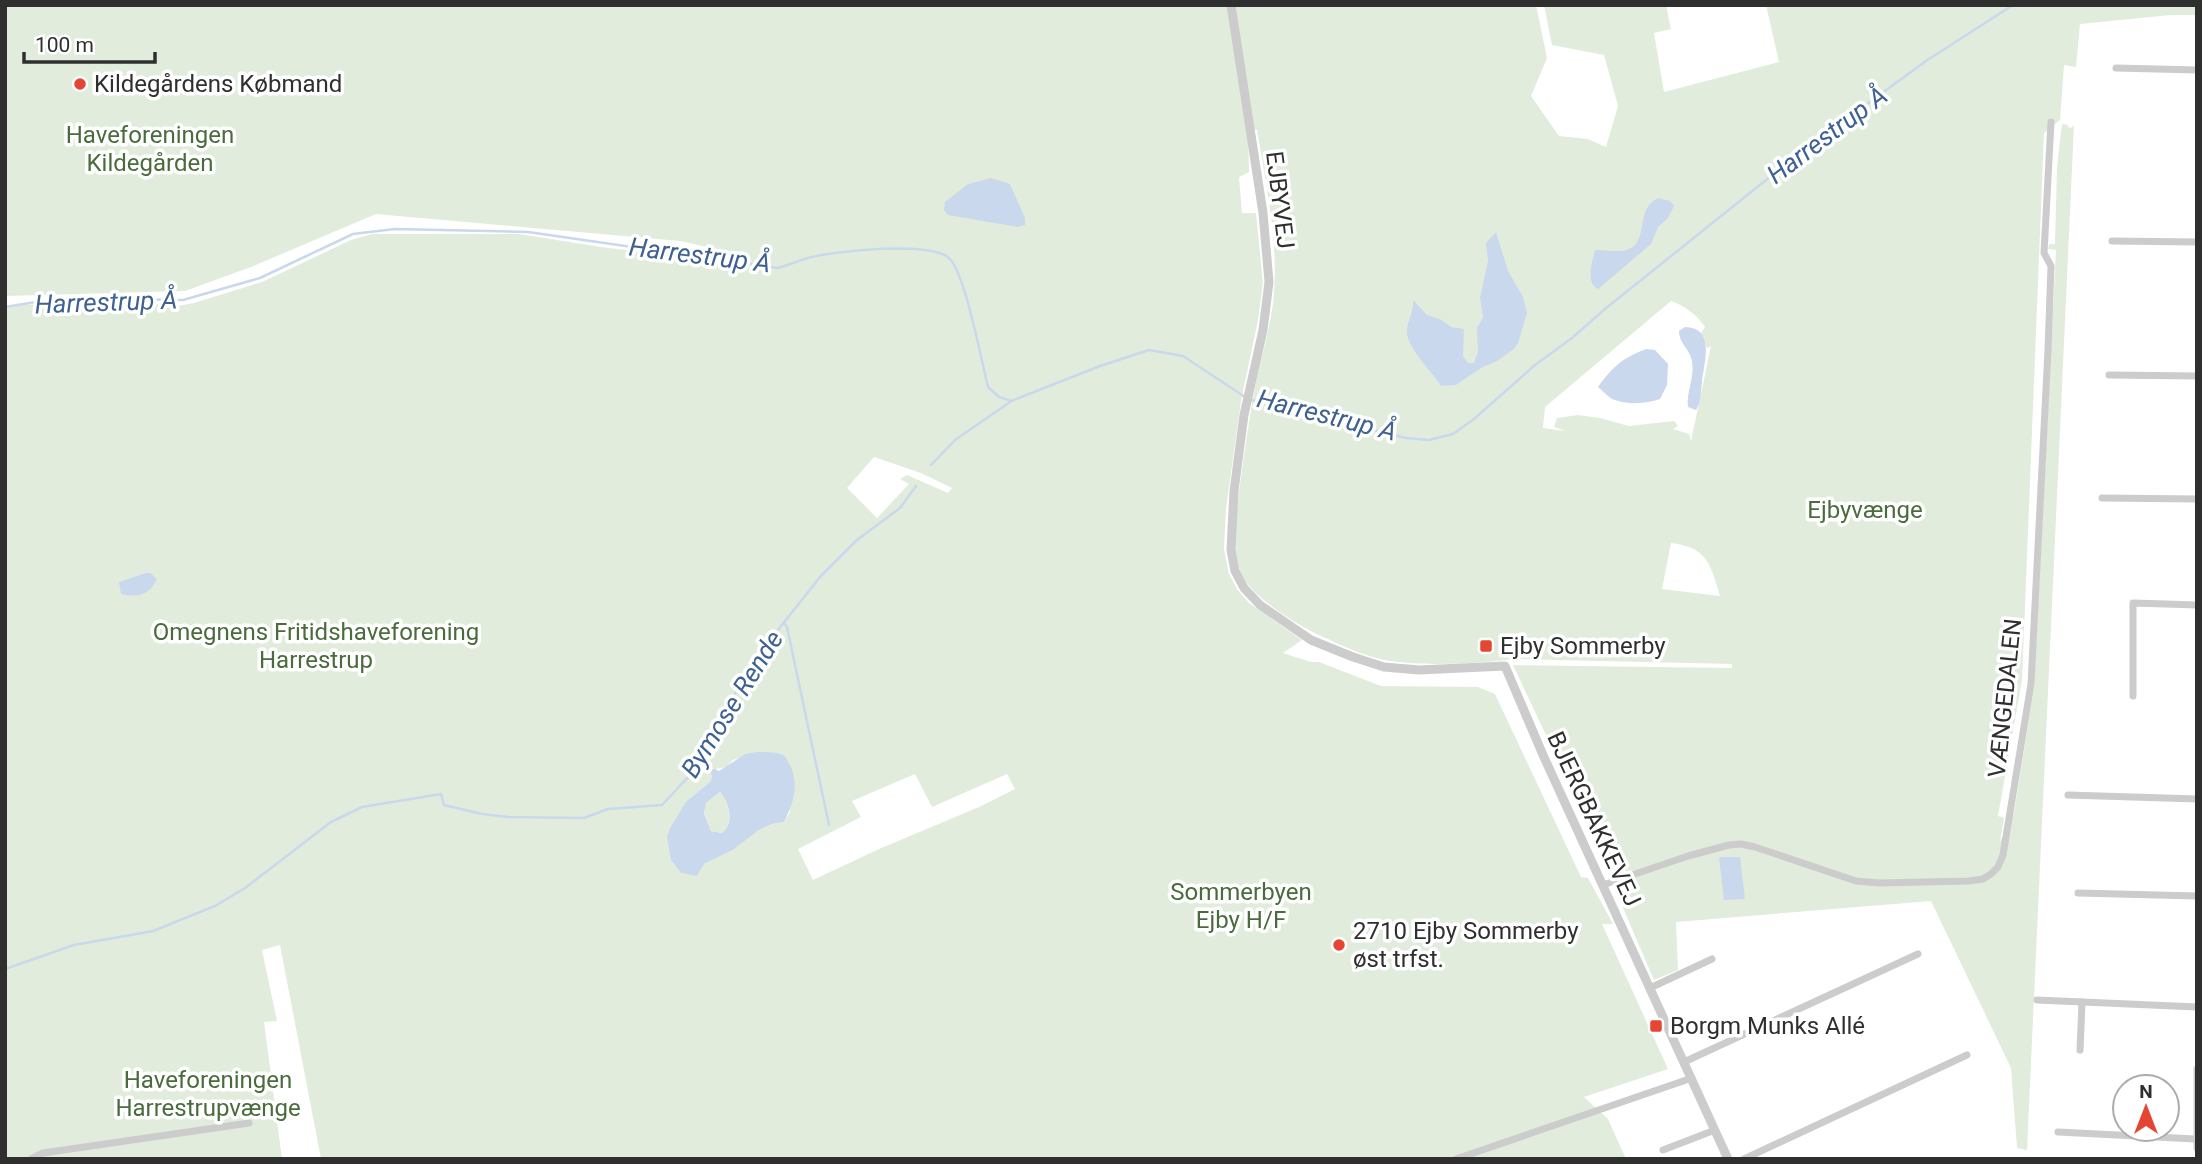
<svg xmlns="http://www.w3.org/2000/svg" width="2202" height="1164" font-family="Roboto,sans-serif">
<rect width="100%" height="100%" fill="#fff"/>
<!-- green -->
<g fill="#e2ecdd" fill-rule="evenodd">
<path d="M 5,5 L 1536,5 L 1547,58 L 1531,96 L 1559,136 L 1588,139 L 1606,147 L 1618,106 L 1604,55 L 1552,45 L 1544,5 L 1666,5 L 1671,29 L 1654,33 L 1664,92 L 1779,62 L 1766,5 L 2197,5 L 2197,15 L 2171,15 L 2080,24 L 2076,67 L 2064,65 L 2060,120 L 2044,133 L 2022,680 L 1998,816 L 2004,818 L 2000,842 L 2014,812 L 2034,687 L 2056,250 L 2048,249 L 2049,244 L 2055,244 L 2057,167 L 2062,124 L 2068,125 L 2068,127 L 2071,128 L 2074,125 L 2027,1150 L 2017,1148 L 2011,1068 L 1931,901 L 1676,922 L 1678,970 L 1654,980 L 1614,887 L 1616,884 L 1513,665 L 1732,668 L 1732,664 L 1513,659 C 1477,664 1414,667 1380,659 C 1359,654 1341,645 1321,636 C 1297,625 1249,596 1240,571 C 1231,546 1236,517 1239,492 C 1244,455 1249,418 1256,382 C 1262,354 1272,322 1274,293 C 1278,239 1266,184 1257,130 L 1248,128 L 1249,172 L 1239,177 L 1242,213 L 1256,213 L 1263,283 L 1258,320 L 1241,401 L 1226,509 L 1224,549 L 1229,574 L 1237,589 L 1249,603 L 1302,640 L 1283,653 L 1311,662 L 1319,662 L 1381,686 L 1478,687 L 1495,694 L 1581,877 L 1588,878 L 1613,924 L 1602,924 L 1668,1069 L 1584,1097 L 1608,1119 L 1626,1159 L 321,1159 L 280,945 L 262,950 L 277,1021 L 264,1022 L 282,1159 L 5,1159 L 5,310 L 11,306 L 83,301 L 118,301 L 178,306 L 194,303 L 262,282 L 351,240 L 372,234 L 519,234 L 601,247 L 720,261 L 725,251 L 680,241 L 376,214 L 251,267 L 185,291 L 5,296 ZM 1671,301 C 1684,305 1698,316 1705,327 L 1701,333 L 1707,348 L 1711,346 L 1691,441 L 1689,434 L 1673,429 L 1678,426 L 1674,421 L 1629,426 L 1600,418 L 1578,415 L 1557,418 L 1554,427 L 1565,431 L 1543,428 L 1545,407 ZM 874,457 L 921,473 L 952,488 L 948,493 L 907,475 L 900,479 L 909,484 L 877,518 L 847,488 ZM 1671,543 C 1707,547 1711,565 1720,596 L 1662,589 ZM 756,752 L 777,753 L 790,812 L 784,822 L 772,824 L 759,830 L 733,850 L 704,864 L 670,828 L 687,802 L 710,782 L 712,777 L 710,770 L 726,767 L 733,760 ZM 915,774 L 932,807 L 1007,774 L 1015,789 L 979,807 L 879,849 L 813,880 L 798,849 L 861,817 L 852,801 Z"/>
<path d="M 720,792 C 729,804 734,822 722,833 L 711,831 L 704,812 L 706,803 Z"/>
</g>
<!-- water -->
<g fill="#c9d8ec" fill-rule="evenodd">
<polygon points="991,178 1010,184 1025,218 1025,225 1018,227 948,215 944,210 945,202 968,184"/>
<path d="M 1658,198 L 1670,201 L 1674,206 L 1668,218 L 1658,227 L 1651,244 L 1598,289 C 1585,282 1592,263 1595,250 C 1605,250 1620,253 1629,249 C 1649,241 1635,208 1658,198 Z"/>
<path d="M 1496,232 L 1508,271 L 1523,297 L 1527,313 L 1518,343 L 1514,349 L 1497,361 L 1481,368 L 1456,385 L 1441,386 C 1432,371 1404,346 1407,328 C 1409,318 1414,311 1413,300 L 1427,315 L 1440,319 L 1451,327 L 1464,329 L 1463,356 L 1468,363 L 1474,363 L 1478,352 L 1477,328 L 1483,317 L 1480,298 L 1488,261 L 1486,243 Z"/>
<path d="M 1685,327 C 1716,328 1704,363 1702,383 C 1700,393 1702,401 1696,410 L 1688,407 C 1686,392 1695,377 1692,362 C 1691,350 1679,344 1679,331 Z"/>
<path d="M 1646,349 L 1655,350 L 1668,364 L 1667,385 L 1660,399 C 1646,404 1627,405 1612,399 C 1607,396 1602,390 1598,387 C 1614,365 1622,359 1646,349 Z"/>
<path d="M 146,573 L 150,573 L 157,579 C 150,595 137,598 121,594 L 119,582 Z"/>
<path d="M 756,752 C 765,752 778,751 785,756 C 786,758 790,765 791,767 C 799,787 793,804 784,822 L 772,824 L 759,830 L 733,850 L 704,864 L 697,876 L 681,873 L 671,860 L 667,837 L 670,828 L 686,802 L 710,782 L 712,777 L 710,770 L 715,769 L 719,771 L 745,754 ZM 720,792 C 730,804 734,823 722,833 L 711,831 L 704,813 L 706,803 Z"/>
<polygon points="1719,857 1740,857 1745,899 1724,900"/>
</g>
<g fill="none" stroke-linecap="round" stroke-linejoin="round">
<!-- stream -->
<g stroke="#c9d8ec" stroke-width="2.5">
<path d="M 5,307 L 36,302 L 119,299 L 183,300 L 260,278 L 353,234 L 395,229 L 528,232 L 778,268 C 788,265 798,261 808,258 C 834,251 932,240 950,259 C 966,277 981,360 988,387 L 999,397 L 1011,401 L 1100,366 L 1149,350 L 1183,356 L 1245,397"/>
<polyline points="1251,400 1406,438 1429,440 1453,434 1474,419 1535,365 1572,338 1605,309 1801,152 1926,61 2013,5"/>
<polyline points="931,465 955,440 1010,402"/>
<polyline points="784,623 787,627 829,825"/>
<polyline points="5,969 74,945 153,931 215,906 245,888 331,822 362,807 441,794 444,805 482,814 508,817 584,818 608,809 662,805 691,774 752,663 820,577 857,540 900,508 916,486"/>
</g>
<!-- minor -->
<g stroke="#ccc" stroke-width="7">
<polyline points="2116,68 2197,70"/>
<polyline points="2112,241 2197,242"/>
<polyline points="2109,375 2197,376"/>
<polyline points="2102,498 2197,499"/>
<polyline points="2133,696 2133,603 2197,605"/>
<polyline points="2068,795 2197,799"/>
<polyline points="1603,885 1688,856 1729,845 1741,844 1755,847 1856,881 1879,883 1969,881 1983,879 1991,874 1998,867 2003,855 2031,684 2048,350 2051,266 2044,253 2051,122"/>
<polyline points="2078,893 2197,896"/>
<polyline points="1650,988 1712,959"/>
<polyline points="2037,1000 2197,1007"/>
<polyline points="2080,1050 2082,1002"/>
<polyline points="1684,1062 1918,954"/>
<polyline points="2197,1069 2197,1148"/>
<polyline points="2058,1132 2195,1139"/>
<polyline points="1663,1150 1715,1130"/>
<polyline points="31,1159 43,1153 249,1123"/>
<polyline points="1456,1159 1692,1078"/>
<polyline points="1744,1159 1967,1055"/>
</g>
<!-- tertiary -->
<polyline stroke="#ccc" stroke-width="9" points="1231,5 1263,213 1269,282 1263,330 1244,415 1234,491 1231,550 1235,571 1244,588 1260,605 1311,640 1353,657 1384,667 1419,670 1505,666 1543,755 1728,1159"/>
</g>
<!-- markers -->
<g fill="#e44633" stroke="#fff" stroke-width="2.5">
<circle cx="80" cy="84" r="7"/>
<rect x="1479" y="639" width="14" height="14" rx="3.5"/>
<circle cx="1339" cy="945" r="7"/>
<rect x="1649" y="1019" width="14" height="14" rx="3.5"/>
</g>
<g text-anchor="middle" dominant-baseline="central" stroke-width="7" stroke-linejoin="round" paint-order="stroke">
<!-- poi labels -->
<g font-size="24" fill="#2f2f2f" stroke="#fff" text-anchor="start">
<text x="94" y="84">Kildegårdens Købmand</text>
<text x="1500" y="646">Ejby Sommerby</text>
<text x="1353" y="931">2710 Ejby Sommerby<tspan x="1353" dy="28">øst trfst.</tspan></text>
<text x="1670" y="1026">Borgm Munks Allé</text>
</g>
<!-- park labels -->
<g font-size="24" fill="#4a6b3c" stroke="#fff">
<text x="150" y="135">Haveforeningen<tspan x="150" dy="28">Kildegården</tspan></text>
<text x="1865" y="510">Ejbyvænge</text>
<text x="316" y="632">Omegnens Fritidshaveforening<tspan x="316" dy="28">Harrestrup</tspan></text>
<text x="1241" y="892">Sommerbyen<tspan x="1241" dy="28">Ejby H/F</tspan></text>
<text x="208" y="1080">Haveforeningen<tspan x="208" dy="28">Harrestrupvænge</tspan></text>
</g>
<!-- street labels -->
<g font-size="24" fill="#2f2f2f" stroke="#fff">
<text transform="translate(1280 200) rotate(83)">EJBYVEJ</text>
<text transform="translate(2005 698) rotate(-84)">VÆNGEDALEN</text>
<text transform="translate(1594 819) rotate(65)">BJERGBAKKEVEJ</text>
</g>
<!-- water labels -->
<g font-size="26" font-style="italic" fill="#3d6191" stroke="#fff">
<text transform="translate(1827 135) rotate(-37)">Harrestrup Å</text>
<text transform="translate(700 255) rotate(7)">Harrestrup Å</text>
<text transform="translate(106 302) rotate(-2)">Harrestrup Å</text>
<text transform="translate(1327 415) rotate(14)">Harrestrup Å</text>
<text transform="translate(732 704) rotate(-58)">Bymose Rende</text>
</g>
</g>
<!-- border -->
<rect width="2202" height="1164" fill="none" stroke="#2f2f2f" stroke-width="14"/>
<!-- north arrow -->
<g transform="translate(2146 1108)"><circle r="33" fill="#ffffff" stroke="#acacac" stroke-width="2"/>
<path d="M0-5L12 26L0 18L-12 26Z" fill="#e44633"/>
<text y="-10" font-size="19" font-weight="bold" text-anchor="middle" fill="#2f2f2f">N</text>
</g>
<!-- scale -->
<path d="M24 52v10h131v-10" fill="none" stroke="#2f2f2f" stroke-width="3.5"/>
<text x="35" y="52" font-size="21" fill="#2f2f2f" stroke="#ffffff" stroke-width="5" paint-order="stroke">100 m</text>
</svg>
